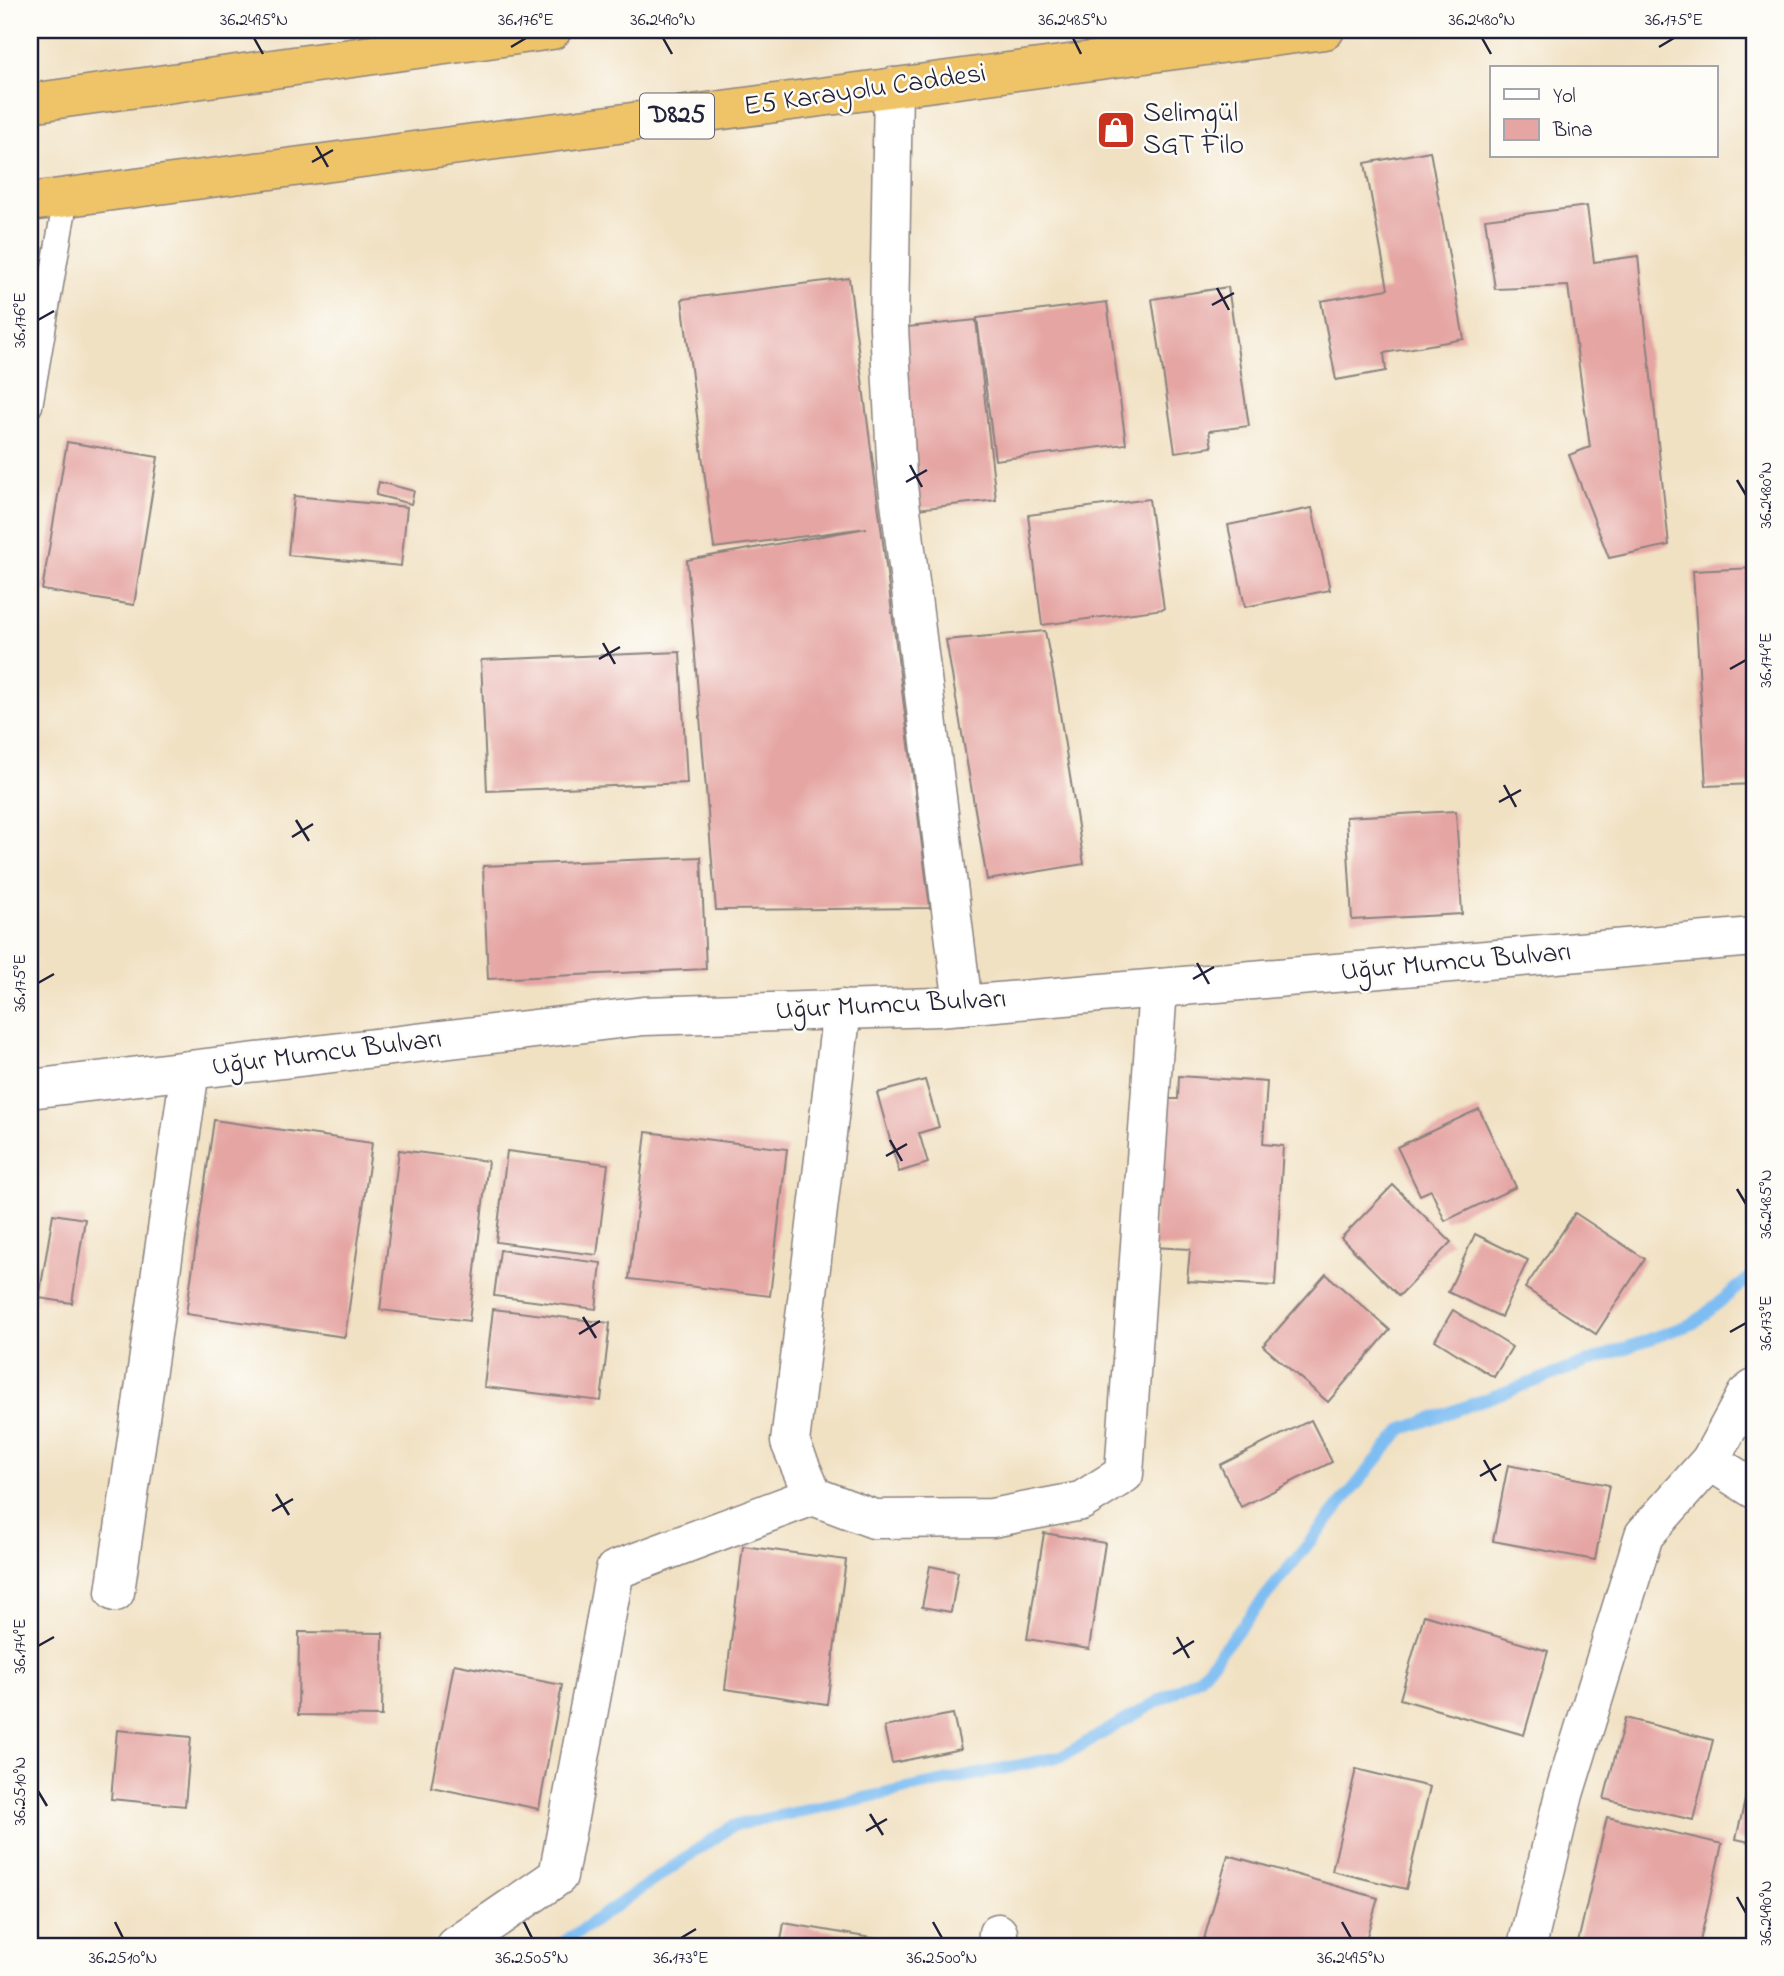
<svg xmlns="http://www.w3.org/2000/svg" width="1784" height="1976" font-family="'Indie Flower',sans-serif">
<rect width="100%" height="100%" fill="#fdfcf7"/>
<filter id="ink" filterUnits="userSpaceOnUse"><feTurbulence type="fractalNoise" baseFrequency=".0143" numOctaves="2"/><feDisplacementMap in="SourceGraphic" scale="14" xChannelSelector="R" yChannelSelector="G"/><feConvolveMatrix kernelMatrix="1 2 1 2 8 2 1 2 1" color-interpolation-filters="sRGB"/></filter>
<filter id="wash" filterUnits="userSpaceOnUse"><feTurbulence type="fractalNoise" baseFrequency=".00686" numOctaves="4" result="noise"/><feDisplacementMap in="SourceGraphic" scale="28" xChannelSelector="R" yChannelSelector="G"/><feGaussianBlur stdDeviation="1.57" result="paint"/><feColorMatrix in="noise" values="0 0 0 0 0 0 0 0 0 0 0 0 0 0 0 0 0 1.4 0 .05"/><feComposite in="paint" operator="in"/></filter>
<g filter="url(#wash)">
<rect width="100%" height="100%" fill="#f1e1c3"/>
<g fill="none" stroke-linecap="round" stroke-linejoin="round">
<!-- stream -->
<polyline stroke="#7ebdf2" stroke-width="12" points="558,1946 732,1826 1063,1756 1200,1677 1401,1430 1694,1323 1754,1274"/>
</g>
<g id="blocks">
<!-- building -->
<g fill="#e5a5a3">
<polygon points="1430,151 1464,339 1384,353 1386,371 1336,380 1321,301 1388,289 1365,163"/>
<polygon points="1587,206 1594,262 1638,256 1669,545 1609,558 1569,455 1590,447 1568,286 1495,289 1485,219"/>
<polygon points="849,278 930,908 716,910 687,560 867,528 714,548 682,299"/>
<polygon points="1228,287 1249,426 1209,431 1212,447 1175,452 1152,299"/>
<polygon points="1107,302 1126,444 995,460 977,318"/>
<polygon points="976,320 996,500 917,509 898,328"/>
<polygon points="67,442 158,457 134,605 42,590"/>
<polygon points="379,482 414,491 411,504 376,495"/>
<polygon points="294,496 407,507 401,566 288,555"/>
<polygon points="1149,499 1164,609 1042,625 1028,515"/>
<polygon points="1312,508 1330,590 1245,607 1228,525"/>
<polygon points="1754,568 1754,784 1706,786 1693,571"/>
<polygon points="1045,631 1056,689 1084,864 987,880 946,640"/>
<polygon points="680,652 687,783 487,791 481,660"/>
<polygon points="1456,811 1462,914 1352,920 1346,817"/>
<polygon points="701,857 706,969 488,979 483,866"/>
<polygon points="1179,1076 1267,1082 1263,1144 1283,1146 1275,1286 1187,1281 1190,1249 1153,1247 1162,1099 1178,1099"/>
<polygon points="925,1080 939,1127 919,1133 928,1163 899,1172 877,1093"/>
<polygon points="1479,1109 1516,1187 1445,1221 1431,1190 1420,1195 1397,1147"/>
<polygon points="214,1120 372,1143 345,1337 186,1314"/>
<polygon points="646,1132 787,1149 770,1296 629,1279"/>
<polygon points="399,1150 488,1161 469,1321 380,1310"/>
<polygon points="507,1151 608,1164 597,1255 496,1242"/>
<polygon points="1393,1185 1451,1242 1399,1296 1341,1238"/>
<polygon points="1575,1213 1645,1259 1596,1334 1525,1288"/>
<polygon points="53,1214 85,1219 72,1303 39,1298"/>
<polygon points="1475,1234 1528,1260 1501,1317 1448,1292"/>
<polygon points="30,1242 36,1243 35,1303 30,1303"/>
<polygon points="500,1250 601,1263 596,1309 494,1296"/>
<polygon points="1326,1274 1390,1330 1328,1402 1263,1346"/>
<polygon points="493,1309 610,1323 601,1401 484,1387"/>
<polygon points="1453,1310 1512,1347 1494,1377 1435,1340"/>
<polygon points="1311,1420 1332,1462 1241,1507 1220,1465"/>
<polygon points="1508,1465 1609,1485 1595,1560 1493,1541"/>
<polygon points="1044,1533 1105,1543 1089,1649 1027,1639"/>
<polygon points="743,1546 846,1560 827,1704 725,1689"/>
<polygon points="930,1566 958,1572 951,1612 922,1607"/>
<polygon points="1424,1615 1548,1651 1524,1735 1400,1699"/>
<polygon points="299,1632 383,1633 382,1716 298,1715"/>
<polygon points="454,1664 562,1685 539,1809 431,1787"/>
<polygon points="953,1714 961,1749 892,1763 884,1727"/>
<polygon points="1625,1718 1713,1740 1693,1820 1604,1799"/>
<polygon points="117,1730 191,1737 185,1806 111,1799"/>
<polygon points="1356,1769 1430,1787 1406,1889 1332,1871"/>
<polygon points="1749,1783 1754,1784 1754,1843 1736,1839"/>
<polygon points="1607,1817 1722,1844 1699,1946 1598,1946 1578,1942"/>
<polygon points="1228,1855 1378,1898 1364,1946 1202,1946"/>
<polygon points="784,1923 883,1940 882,1946 780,1946"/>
</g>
</g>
</g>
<g filter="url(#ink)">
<use href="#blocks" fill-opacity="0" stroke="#8a827f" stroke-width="2"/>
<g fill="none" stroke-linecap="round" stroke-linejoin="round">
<!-- service casing -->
<g stroke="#8a827f" stroke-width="27">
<polyline id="service" points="30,406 66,197"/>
</g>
<!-- minor casing -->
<g stroke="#8a827f" stroke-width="41">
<g id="minor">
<polyline points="893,87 889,327 897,478 963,1005"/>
<polyline points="842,1009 790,1442 813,1496 874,1519 992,1518 1081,1501 1124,1474 1158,988"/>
<polyline points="1710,1461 1754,1489"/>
<polyline points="115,1592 190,1070"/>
<polyline points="456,1946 558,1876 615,1570 813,1496"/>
<polyline points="997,1946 998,1933"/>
<polyline points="1527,1946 1564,1794 1644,1535 1710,1461 1746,1395 1754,1389"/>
</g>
</g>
<!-- tertiary casing -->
<g stroke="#8a827f" stroke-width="41">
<polyline id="tertiary" points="30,1089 644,1016 938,1007 1754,937"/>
</g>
<!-- trunk casing -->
<g stroke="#8a827f" stroke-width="41">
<g id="trunk">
<polyline points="30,103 552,30"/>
<polyline points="30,202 1325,30"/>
</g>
</g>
<!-- service -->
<use href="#service" stroke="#fff" stroke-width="24"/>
<!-- minor -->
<use href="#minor" stroke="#fff" stroke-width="38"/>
<!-- tertiary -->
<use href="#tertiary" stroke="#fff" stroke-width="38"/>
<!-- trunk -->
<use href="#trunk" stroke="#efc469" stroke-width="38"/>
</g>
</g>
<!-- ticks -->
<path fill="none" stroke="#22223b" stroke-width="2.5" d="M 254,38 L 263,54M 663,38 L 672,54M 1073,38 L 1081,54M 1482,38 L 1491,54M 511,47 L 526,38M 1659,47 L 1674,38M 316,146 L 328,167M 312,162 L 333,150M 1217,288 L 1229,310M 1212,305 L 1234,293M 38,320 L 54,311M 910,465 L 922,487M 1737,480 L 1746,495M 906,482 L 927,470M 603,643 L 615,664M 599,659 L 620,647M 1730,669 L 1746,660M 1504,785 L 1516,807M 1499,802 L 1521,790M 296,820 L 309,841M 292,837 L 313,824M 1197,963 L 1209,984M 1193,979 L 1214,967M 38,983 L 54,974M 890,1140 L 902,1161M 886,1156 L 907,1144M 1737,1189 L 1746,1204M 583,1317 L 596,1338M 1730,1332 L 1746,1323M 579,1334 L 600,1321M 1484,1460 L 1496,1481M 1480,1476 L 1501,1464M 276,1494 L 289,1515M 272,1511 L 293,1499M 1177,1637 L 1189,1658M 38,1646 L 54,1637M 1173,1654 L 1194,1641M 38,1791 L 47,1806M 870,1814 L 883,1835M 866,1831 L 887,1819M 1737,1897 L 1746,1913M 115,1922 L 123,1938M 524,1922 L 532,1938M 933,1922 L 942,1938M 1342,1922 L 1351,1938M 681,1938 L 696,1929"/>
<!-- icons -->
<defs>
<g id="shop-square" transform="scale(2.0125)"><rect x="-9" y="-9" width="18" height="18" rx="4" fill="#c8321e" stroke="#fdfcf7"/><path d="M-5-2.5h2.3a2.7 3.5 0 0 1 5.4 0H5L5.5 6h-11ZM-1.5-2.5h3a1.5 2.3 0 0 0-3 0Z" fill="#fff"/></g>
</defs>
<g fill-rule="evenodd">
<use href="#shop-square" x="1116" y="130"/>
</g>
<g text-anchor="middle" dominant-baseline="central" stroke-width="5" stroke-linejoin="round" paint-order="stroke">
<!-- shield labels -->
<rect fill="#fdfcf7" stroke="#646373" stroke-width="2" x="640" y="93.5" width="74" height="45" rx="5"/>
<g font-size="26" font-weight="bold" fill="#22223b">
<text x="677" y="116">D825</text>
</g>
<!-- street labels -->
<g font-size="28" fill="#22223b" stroke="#fdfcf7">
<text transform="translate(865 91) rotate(-8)">E5 Karayolu Caddesi</text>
<text transform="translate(1456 963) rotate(-5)">Uğur Mumcu Bulvarı</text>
<text transform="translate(891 1006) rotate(-3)">Uğur Mumcu Bulvarı</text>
<text transform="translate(327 1054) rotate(-7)">Uğur Mumcu Bulvarı</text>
</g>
<!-- poi labels -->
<g font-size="28" fill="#22223b" stroke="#fdfcf7" text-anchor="start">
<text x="1143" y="114">Selimgül<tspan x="1143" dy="32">SGT Filo</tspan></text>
</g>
</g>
<!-- margin -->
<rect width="1784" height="1976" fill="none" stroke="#fdfcf7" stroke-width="77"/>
<!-- legend -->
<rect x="1490" y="66" width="228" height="91" fill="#fdfcf7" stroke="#a5a5ac" stroke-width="2"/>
<rect x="1504" y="89" width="35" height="10" fill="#ffffff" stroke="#a5a5ac" stroke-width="2"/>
<text x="1553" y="102" font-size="21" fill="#22223b">Yol</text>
<rect x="1504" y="119" width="35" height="21" fill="#e5a5a3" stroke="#a5a5ac" stroke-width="2"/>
<text x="1553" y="136" font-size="21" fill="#22223b">Bina</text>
<rect x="38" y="38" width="1708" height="1900" fill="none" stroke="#22223b" stroke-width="2.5"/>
<g font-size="18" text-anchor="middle" fill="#22223b">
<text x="254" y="25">36.2495°N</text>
<text x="526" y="25">36.176°E</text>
<text x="663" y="25">36.2490°N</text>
<text x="1073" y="25">36.2485°N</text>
<text x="1482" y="25">36.2480°N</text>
<text x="1674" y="25">36.175°E</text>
<text transform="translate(19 320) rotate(-90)" y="6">36.176°E</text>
<text transform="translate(1765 495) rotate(-90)" y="6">36.2480°N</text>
<text transform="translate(1765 660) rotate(-90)" y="6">36.174°E</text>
<text transform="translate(19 983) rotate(-90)" y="6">36.175°E</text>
<text transform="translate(1765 1204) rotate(-90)" y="6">36.2485°N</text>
<text transform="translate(1765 1323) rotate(-90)" y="6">36.173°E</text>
<text transform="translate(19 1646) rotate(-90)" y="6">36.174°E</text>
<text transform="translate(19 1791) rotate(-90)" y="6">36.2510°N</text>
<text transform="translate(1765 1913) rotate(-90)" y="6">36.2490°N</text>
<text x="123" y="1963">36.2510°N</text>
<text x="532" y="1963">36.2505°N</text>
<text x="681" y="1963">36.173°E</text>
<text x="942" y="1963">36.2500°N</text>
<text x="1351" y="1963">36.2495°N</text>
</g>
</svg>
